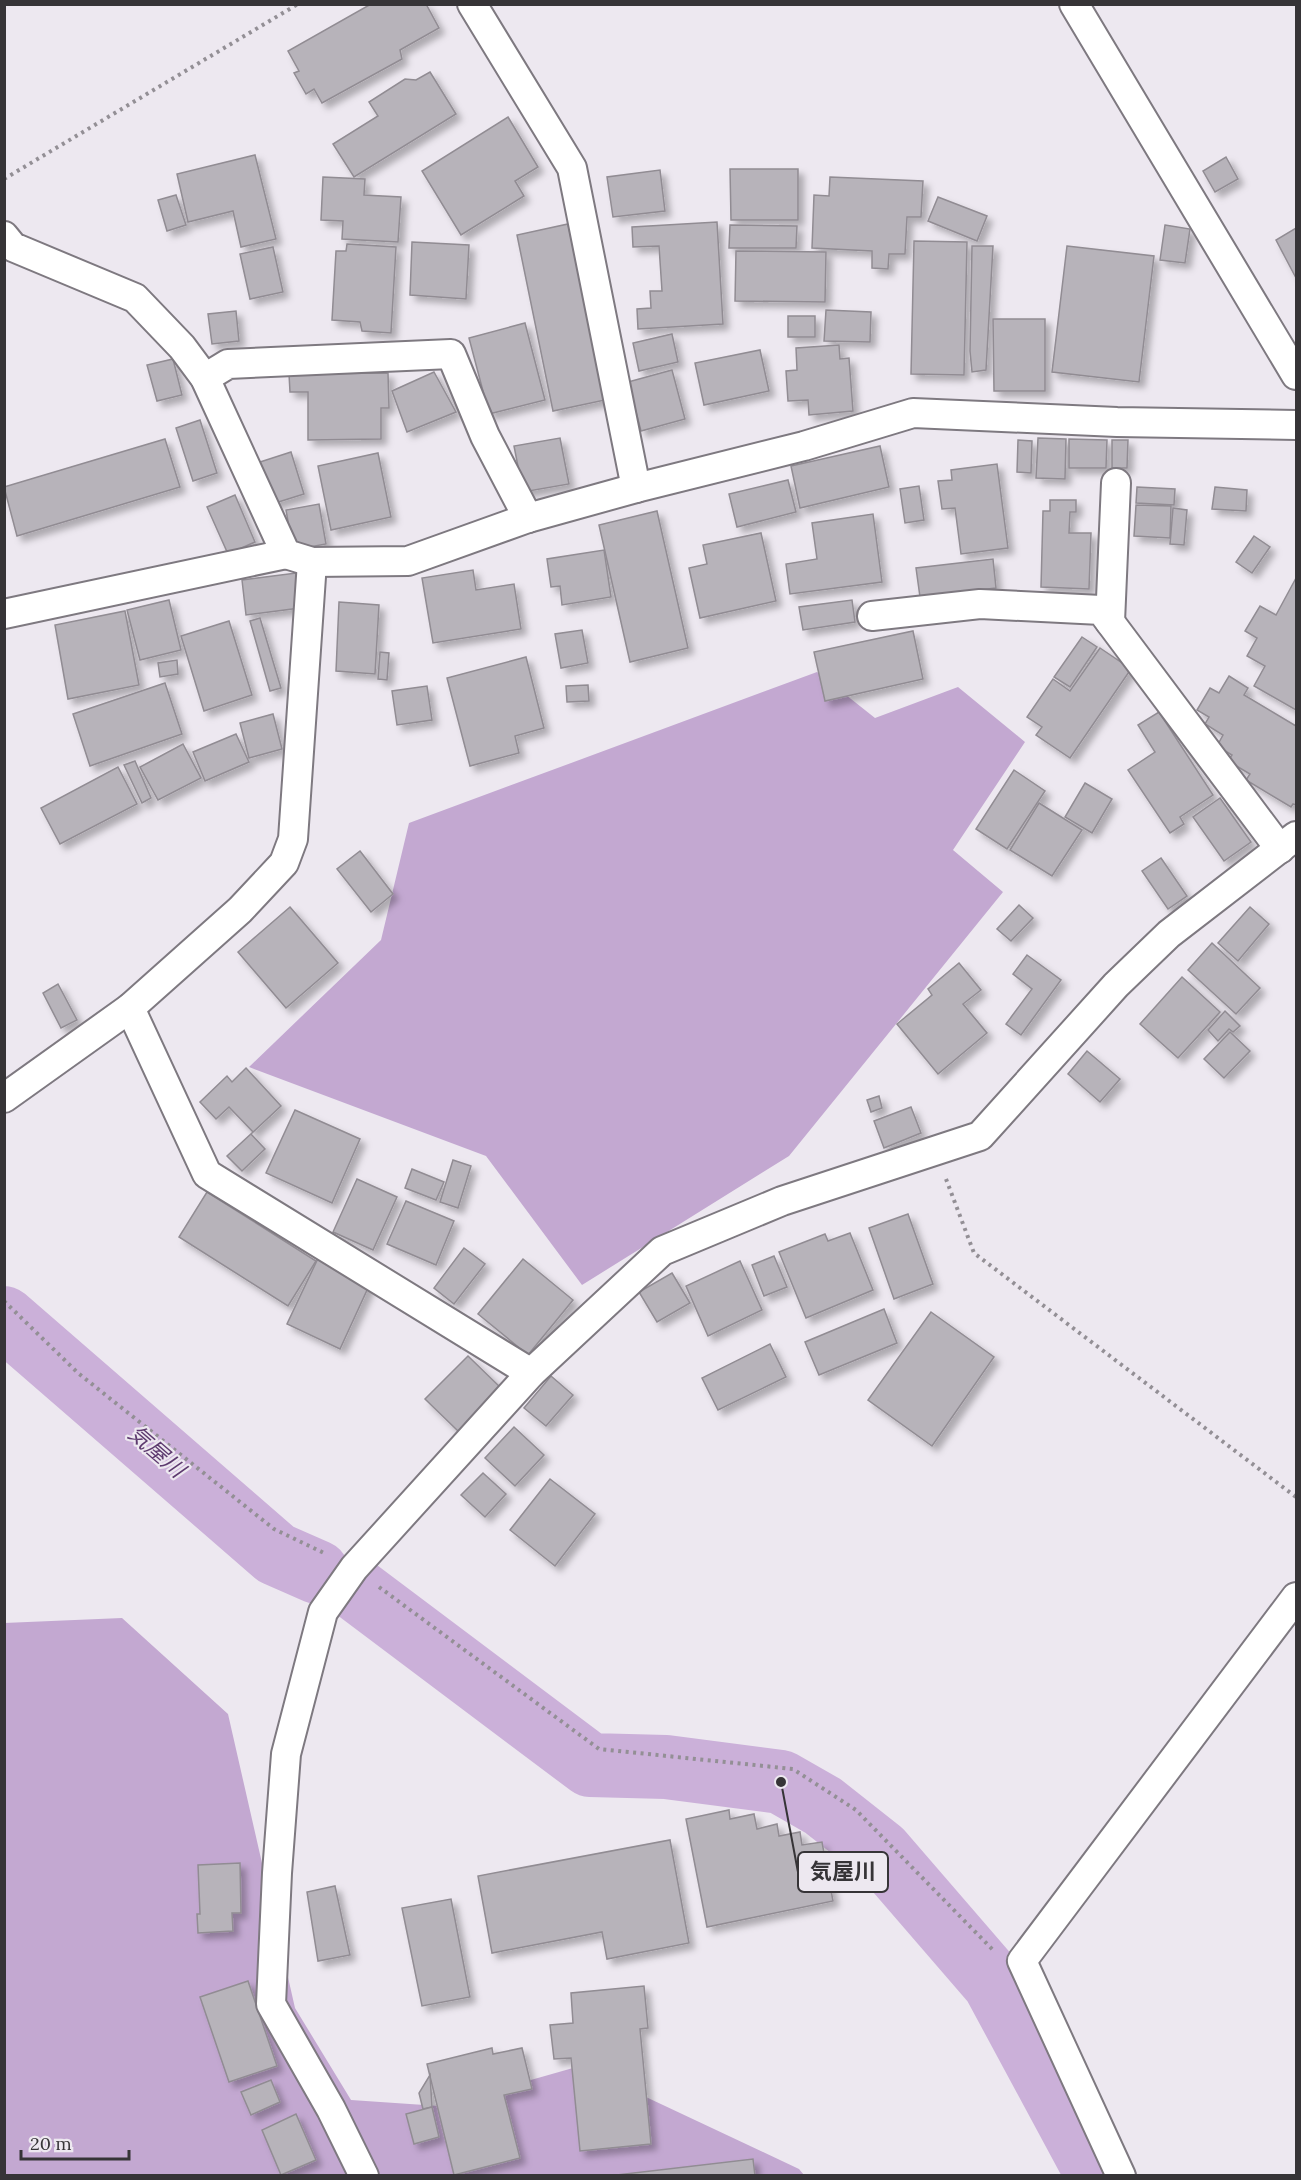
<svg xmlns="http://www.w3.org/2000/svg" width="1301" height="2180" font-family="Lora,'Noto Sans JP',serif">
<defs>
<filter id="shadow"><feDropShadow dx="5.5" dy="5.5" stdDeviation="3" flood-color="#0004"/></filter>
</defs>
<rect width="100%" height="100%" fill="#ede8f0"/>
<!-- forest -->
<g fill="#c3a8d1">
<polygon points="817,672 875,718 958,687 1025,742 953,850 1003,892 789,1156 582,1285 486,1156 249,1067 381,940 409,823"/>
<polygon points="122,1618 228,1714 295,2008 351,2100 439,2106 580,2066 799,2169 804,2175 5,2175 4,1623"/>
</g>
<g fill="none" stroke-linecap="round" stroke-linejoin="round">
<!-- river -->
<g stroke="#cbb0d9" stroke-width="64">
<polyline points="4,1318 276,1554 317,1572"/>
<polyline points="357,1590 590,1765 666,1767 781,1782 823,1806 880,1851 994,1983 1098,2176"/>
</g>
</g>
<!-- building -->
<g fill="#b7b3ba" stroke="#918c93" stroke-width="1.5" filter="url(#shadow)">
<polygon points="371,4 426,4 439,28 400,50 402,59 322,103 314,89 306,94 294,73 299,71 288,51"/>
<polygon points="430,72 456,114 354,177 333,144 378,116 369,102 405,79 416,80"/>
<polygon points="508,117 538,167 515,181 524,196 461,235 422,171"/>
<polygon points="255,155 276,239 241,247 233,211 188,222 177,174"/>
<polygon points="1226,157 1238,179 1215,192 1203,171"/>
<polygon points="730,169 798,169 798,220 731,220"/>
<polygon points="660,170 665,211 613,217 607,177"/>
<polygon points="323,177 365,179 364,195 401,197 398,242 342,239 343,221 321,220"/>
<polygon points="830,177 923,181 921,217 907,217 905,254 889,254 888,269 872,268 872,251 812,248 814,195 829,196"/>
<polygon points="176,195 186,225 167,231 158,200"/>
<polygon points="938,197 987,216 977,241 928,221"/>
<polygon points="717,222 723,324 638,329 637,309 651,308 650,291 662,291 659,246 633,247 632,227"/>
<polygon points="568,224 605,400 553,411 517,235"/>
<polygon points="730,225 797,226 796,248 729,248"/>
<polygon points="1165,225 1190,229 1185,263 1160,260"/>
<polygon points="1296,228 1296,278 1276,240"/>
<polygon points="914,241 967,242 964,375 911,374"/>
<polygon points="412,242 469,245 466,299 410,295"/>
<polygon points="347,244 396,247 391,333 362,331 360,322 332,320 336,251 346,251"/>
<polygon points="972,246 993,246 986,370 972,372 970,351"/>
<polygon points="1067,246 1154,256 1139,382 1052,372"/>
<polygon points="273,247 283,292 250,299 240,254"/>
<polygon points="736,251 826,252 825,302 735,301"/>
<polygon points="826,310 871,312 870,342 824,341"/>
<polygon points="236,311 239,341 212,344 208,314"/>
<rect x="788" y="316" width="27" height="21"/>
<polygon points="993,319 1045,319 1045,391 994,391"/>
<polygon points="525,323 545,400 489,414 469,338"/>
<polygon points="672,334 678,362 639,371 633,343"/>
<polygon points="839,345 840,359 849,358 853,411 809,415 808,400 788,401 786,371 797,370 796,348"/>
<polygon points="760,350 769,391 704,405 695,363"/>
<polygon points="173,359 182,395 157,401 147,365"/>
<polygon points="672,370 685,419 641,431 628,382"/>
<polygon points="434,372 456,412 407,432 392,391"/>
<polygon points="388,373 389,408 381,408 381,439 308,440 308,392 290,392 289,374"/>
<polygon points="200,420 217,473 193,481 176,428"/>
<polygon points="560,438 569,484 523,492 514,446"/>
<polygon points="1038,438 1066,439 1065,479 1036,478"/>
<polygon points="165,439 180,487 17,536 4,487"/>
<polygon points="1069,439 1107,440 1106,468 1069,468"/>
<polygon points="1018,440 1032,441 1031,473 1017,472"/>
<polygon points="1112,440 1128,440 1127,468 1112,468"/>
<polygon points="880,446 889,487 800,508 791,466"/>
<polygon points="291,452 304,494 272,504 260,462"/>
<polygon points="378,453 391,517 331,530 318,466"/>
<polygon points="997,464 1008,548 961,554 955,508 942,509 938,481 952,480 951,470"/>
<polygon points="788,480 796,512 737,527 729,494"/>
<polygon points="919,486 924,520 905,523 900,489"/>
<polygon points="1137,487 1175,489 1174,505 1136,503"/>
<polygon points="1215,487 1247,490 1246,511 1212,509"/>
<polygon points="235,495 255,542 228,554 207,507"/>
<polygon points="1050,500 1076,500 1076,512 1070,512 1069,533 1091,533 1089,589 1041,587 1043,511 1050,511"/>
<polygon points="319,504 326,544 293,550 286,510"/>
<polygon points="1136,505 1171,506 1170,538 1134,536"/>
<polygon points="1173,508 1187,510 1184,545 1170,544"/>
<polygon points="657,511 688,648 630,662 599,525"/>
<polygon points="873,514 882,582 790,594 786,564 817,559 812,523"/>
<polygon points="761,533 776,601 700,618 689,568 707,564 703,545"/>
<polygon points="1254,536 1270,547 1252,573 1236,562"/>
<polygon points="604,550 611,597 562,605 560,586 551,587 547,559"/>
<polygon points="993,559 996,588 920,597 916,568"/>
<polygon points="473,570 476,590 514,584 521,629 433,643 422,578"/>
<polygon points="296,573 300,608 246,615 242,580"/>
<polygon points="1296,578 1296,710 1254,686 1265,666 1247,656 1257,638 1245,631 1260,606 1276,615"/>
<polygon points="169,600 181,650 140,660 127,610"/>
<polygon points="852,600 855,622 803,630 799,607"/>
<polygon points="339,602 379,605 375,674 336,671"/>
<polygon points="125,611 139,685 68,699 55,625"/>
<polygon points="260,618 281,688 270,691 250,621"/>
<polygon points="229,621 252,695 204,711 181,636"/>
<polygon points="582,630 588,663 561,668 555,634"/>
<polygon points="913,631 923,679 825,701 814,652"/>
<polygon points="1082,637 1097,647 1070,687 1054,677"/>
<polygon points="1100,648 1131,669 1070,758 1036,735 1042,727 1027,717 1053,679 1070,691"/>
<polygon points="380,652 389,653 387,680 378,679"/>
<polygon points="526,657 544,728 515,736 519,753 470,766 447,678"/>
<polygon points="177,660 178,674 160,677 158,663"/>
<polygon points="1229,676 1248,688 1244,695 1296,726 1296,805 1293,804 1291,807 1246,780 1250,774 1228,761 1232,755 1217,746 1223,735 1205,724 1209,717 1197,710 1210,688 1219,693"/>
<polygon points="165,683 182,734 90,766 73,714"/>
<polygon points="588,685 589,701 567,702 566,686"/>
<polygon points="427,686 432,720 397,725 392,691"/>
<polygon points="1159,712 1213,795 1180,817 1184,824 1170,833 1128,770 1155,752 1138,725"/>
<polygon points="273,714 282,749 249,758 240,723"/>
<polygon points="236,734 249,762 205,781 193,752"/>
<polygon points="183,744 201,778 158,800 140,767"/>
<polygon points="135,761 151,798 142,803 124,765"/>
<polygon points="118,767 137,804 60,844 41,808"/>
<polygon points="1014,770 1045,791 1007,849 976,829"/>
<polygon points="1085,783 1112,799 1092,833 1065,817"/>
<polygon points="1220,798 1251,842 1224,861 1193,817"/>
<polygon points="1039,803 1082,830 1052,876 1010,850"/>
<polygon points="360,851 393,894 371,912 337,869"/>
<polygon points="1161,858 1187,896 1168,909 1142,871"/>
<polygon points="1019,905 1033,918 1011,941 997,929"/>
<polygon points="290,907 338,963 286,1008 238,952"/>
<polygon points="1250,907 1269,924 1238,961 1218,943"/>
<polygon points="1212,943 1260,988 1236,1014 1188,970"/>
<polygon points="1027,955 1061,980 1021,1035 1006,1024 1032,989 1013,974"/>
<polygon points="959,963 981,990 963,1004 987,1033 938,1074 897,1024 932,995 928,989"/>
<polygon points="1182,977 1220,1012 1178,1058 1140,1024"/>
<polygon points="58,984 77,1020 61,1028 43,993"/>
<polygon points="1225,1011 1240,1026 1233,1032 1229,1029 1218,1041 1208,1030"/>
<polygon points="1230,1032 1250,1051 1224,1078 1204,1059"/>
<polygon points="1087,1051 1120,1079 1100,1102 1068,1074"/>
<polygon points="246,1068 281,1106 251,1134 265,1149 242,1171 227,1156 253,1132 229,1107 216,1119 200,1102 227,1076 232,1082"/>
<polygon points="879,1096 882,1108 871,1112 867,1100"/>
<polygon points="911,1107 921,1133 884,1148 874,1121"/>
<polygon points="295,1110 360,1139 332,1203 266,1173"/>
<polygon points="453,1160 471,1166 458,1208 440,1202"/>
<polygon points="412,1169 444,1182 436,1200 405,1188"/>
<polygon points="357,1179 397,1197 373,1250 333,1232"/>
<polygon points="207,1192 316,1261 288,1306 179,1237"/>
<polygon points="406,1201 454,1221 436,1265 387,1244"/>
<polygon points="908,1214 933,1284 894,1299 869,1228"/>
<polygon points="850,1233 873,1290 806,1318 779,1252 825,1234 828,1241"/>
<polygon points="464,1248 485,1264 454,1304 434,1288"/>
<polygon points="321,1252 373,1277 340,1349 287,1324"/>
<polygon points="774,1256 787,1287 764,1296 752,1265"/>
<polygon points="523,1259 573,1300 528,1355 478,1314"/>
<polygon points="740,1261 762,1310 708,1336 686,1286"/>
<polygon points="672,1273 690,1303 657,1322 639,1292"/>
<polygon points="884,1309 897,1343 819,1375 805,1342"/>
<polygon points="931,1312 994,1357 932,1446 868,1400"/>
<polygon points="770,1344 786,1377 718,1410 702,1378"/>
<polygon points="468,1356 502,1389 459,1432 425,1399"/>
<polygon points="551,1376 573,1395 546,1426 524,1408"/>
<polygon points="514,1427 544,1455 515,1486 485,1458"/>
<polygon points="483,1473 506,1494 485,1517 461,1495"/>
<polygon points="550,1479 595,1514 555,1566 510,1530"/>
<polygon points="729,1810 730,1819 754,1814 757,1829 777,1824 779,1836 800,1832 802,1845 822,1842 833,1901 707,1927 686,1819"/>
<polygon points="670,1840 689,1943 607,1959 602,1932 492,1953 478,1876"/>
<polygon points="240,1863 241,1913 232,1913 233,1931 198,1933 197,1914 200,1914 198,1865"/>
<polygon points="335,1886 350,1955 318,1961 307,1892"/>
<polygon points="451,1899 470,1997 422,2006 402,1908"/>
<polygon points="248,1981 277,2066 229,2082 200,1997"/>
<polygon points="644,1986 648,2028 640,2029 651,2144 580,2151 571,2058 554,2059 550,2025 573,2023 571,1993"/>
<polygon points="492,2048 493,2054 522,2048 532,2089 504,2095 520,2158 454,2175 427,2064"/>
<polygon points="430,2075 432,2107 423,2109 419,2093"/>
<polygon points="271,2080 280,2102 251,2115 241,2092"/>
<polygon points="432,2107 439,2137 414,2144 406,2114"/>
<polygon points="296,2114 316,2160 281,2175 262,2130"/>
<polygon points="753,2159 755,2176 608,2176"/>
</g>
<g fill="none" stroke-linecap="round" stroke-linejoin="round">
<!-- street casing -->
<g stroke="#7e7980" stroke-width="32">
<g id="street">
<polyline points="472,4 572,168 636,488"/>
<polyline points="1074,4 1296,375"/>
<polyline points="4,236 13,247 135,298 182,347 205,378 286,554 312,562 408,561 528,518 636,488 804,446 913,413 1117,422 1296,425"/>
<polyline points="205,378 228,364 451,354 485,436 528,518"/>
<polyline points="4,614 286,554"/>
<polyline points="872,616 980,604 1101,610 1280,849"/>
<polyline points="1110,622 1116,483"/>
<polyline points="130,1008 207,1174 531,1373"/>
<polyline points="4,1098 130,1008 240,910 284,863 293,839 312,562"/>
<polyline points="364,2176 331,2109 271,2004 277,1873 286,1754 323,1612 354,1568 531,1373 662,1251 782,1201 980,1136 1116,985 1169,934 1296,836"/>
<polyline points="1121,2176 1022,1961 1296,1597"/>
</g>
</g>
<!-- path -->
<g stroke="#938f95" stroke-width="4" stroke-dasharray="3 4.5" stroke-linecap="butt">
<polyline points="4,179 298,4"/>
<polyline points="946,1179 974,1253 1296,1497"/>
<polyline points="4,1301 78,1373 274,1529 324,1553"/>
<polyline points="379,1587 599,1749 793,1769 856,1810 993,1950"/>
</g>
<!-- street -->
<use href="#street" stroke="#fff" stroke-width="28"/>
</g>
<g text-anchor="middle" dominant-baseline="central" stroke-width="4.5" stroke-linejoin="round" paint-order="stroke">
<!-- water labels -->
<g font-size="22" font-style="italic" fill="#5d3a6f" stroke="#ede8f0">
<text transform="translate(157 1451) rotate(41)">気屋川</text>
</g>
</g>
<!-- callouts -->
<path fill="none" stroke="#363437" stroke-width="2" d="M781 1782L798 1872"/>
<circle fill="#363437" stroke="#ede8f0" stroke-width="2" cx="781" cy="1782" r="6"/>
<rect fill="#ede8f0" stroke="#363437" stroke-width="2" x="798" y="1852" width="90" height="40" rx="6"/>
<g font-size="22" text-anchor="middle" font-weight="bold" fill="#363437">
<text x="843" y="1879">気屋川</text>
</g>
<!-- border -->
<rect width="1301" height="2180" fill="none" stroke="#363437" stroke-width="12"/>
<!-- scale -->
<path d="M21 2150v9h108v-9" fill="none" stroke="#363437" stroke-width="3"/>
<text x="30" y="2150" font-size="18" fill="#363437" stroke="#ede8f0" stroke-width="4.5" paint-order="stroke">20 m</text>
</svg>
